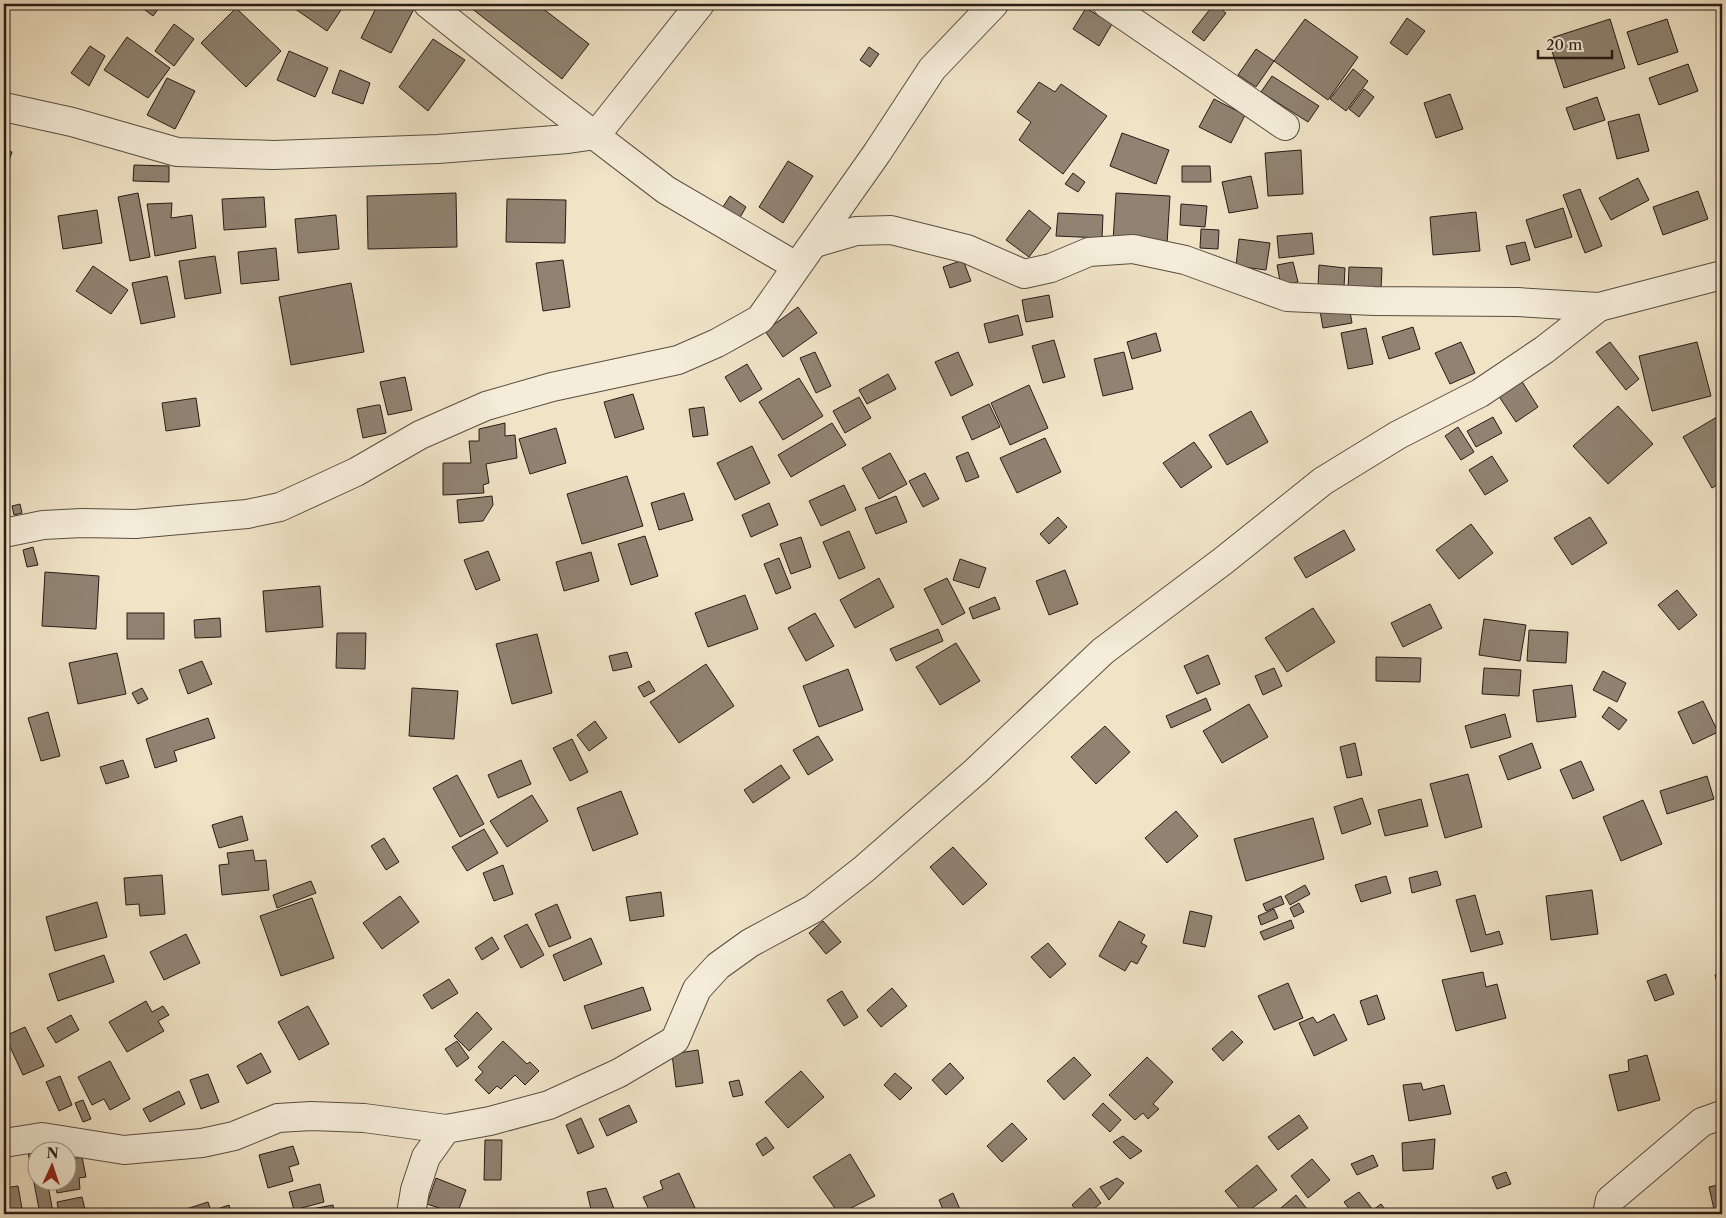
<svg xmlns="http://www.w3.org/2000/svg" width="1726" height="1218" font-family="'Libre Caslon Text',serif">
<rect width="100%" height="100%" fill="#f0e3c6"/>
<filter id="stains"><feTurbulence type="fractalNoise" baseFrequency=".004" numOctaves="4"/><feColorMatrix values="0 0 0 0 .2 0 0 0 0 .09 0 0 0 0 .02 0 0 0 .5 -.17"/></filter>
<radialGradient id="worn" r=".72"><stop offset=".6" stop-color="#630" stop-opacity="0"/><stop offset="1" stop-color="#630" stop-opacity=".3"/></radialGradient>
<!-- building -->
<g fill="#908372" stroke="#271c17">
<polygon points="137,4 162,4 153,16"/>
<polygon points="288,4 345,4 327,31"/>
<polygon points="378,4 408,4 415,7 391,53 361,38"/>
<polygon points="466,4 537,4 589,44 562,79"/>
<polygon points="1214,4 1226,13 1204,41 1192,32"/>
<polygon points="236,8 281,51 246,87 201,43"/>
<polygon points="1086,8 1112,24 1099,46 1073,29"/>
<polygon points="1407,18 1425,31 1407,55 1390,43"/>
<polygon points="1305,19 1358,57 1328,100 1274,61"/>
<polygon points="1610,19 1625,68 1564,88 1548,39"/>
<polygon points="1667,19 1678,52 1638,65 1627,32"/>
<polygon points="174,24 194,39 174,66 155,51"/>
<polygon points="127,37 170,68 148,98 104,70"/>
<polygon points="433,39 465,60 428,111 399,87"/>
<polygon points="90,46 105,56 89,86 71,73"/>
<polygon points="869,47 879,54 870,67 860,60"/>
<polygon points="1256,49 1274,61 1256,87 1238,75"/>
<polygon points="289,51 328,68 315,97 277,80"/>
<polygon points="1688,64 1698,91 1659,105 1649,78"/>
<polygon points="1353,69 1368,81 1346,111 1330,99"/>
<polygon points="340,70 370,83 363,104 332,93"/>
<polygon points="1272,76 1319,106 1308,122 1261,92"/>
<polygon points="167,78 195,91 175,129 147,115"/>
<polygon points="1039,82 1055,92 1061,84 1107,116 1063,174 1019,140 1031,122 1017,112"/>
<polygon points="1364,89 1374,97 1359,117 1349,109"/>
<polygon points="1450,94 1463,129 1436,138 1424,103"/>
<polygon points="1597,97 1605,120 1574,130 1566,108"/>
<polygon points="1214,99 1245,115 1231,143 1199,127"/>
<polygon points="1639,114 1649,151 1617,159 1608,122"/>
<polygon points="1122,133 1169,150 1156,184 1110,166"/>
<polygon points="4,150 12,152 7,166 4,165"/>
<polygon points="1301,150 1303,194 1268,196 1265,153"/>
<polygon points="788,161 813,176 783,223 759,207"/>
<polygon points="134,165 169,166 169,182 133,181"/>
<polygon points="1182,166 1210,166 1211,182 1182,182"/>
<polygon points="1073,173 1085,182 1078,192 1065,184"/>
<polygon points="1251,176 1258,208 1229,213 1222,182"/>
<polygon points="1638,178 1649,200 1611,220 1599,198"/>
<polygon points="1580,189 1602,246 1585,253 1563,195"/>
<polygon points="1698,191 1708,219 1663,235 1653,207"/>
<polygon points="138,193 150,257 130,261 118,197"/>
<polygon points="456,193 457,247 368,249 367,196"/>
<polygon points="1116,193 1170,196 1167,244 1113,241"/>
<polygon points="730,196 746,207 738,221 721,210"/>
<polygon points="264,197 266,227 224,230 222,199"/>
<polygon points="507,199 566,200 565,243 506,242"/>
<polygon points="172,203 171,218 192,215 196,248 155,256 147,204"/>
<polygon points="1181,204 1207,206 1205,227 1180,225"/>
<polygon points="1563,208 1572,237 1535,248 1526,220"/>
<polygon points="97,210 102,243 63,249 58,216"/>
<polygon points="1029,210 1051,228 1029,257 1006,240"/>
<polygon points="1476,212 1480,251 1433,255 1430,217"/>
<polygon points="1058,213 1103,215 1102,238 1056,236"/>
<polygon points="336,215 339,249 298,253 295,219"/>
<polygon points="1201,229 1219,230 1218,249 1200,248"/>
<polygon points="1312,233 1314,254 1279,258 1277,236"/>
<polygon points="1239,239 1270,243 1266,270 1236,266"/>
<polygon points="1525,242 1530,260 1511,265 1506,246"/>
<polygon points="276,248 279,280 241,284 238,252"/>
<polygon points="215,256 221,293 185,299 179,261"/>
<polygon points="563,260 570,307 543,311 536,263"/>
<polygon points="963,260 971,281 950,288 943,267"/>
<polygon points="1293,262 1298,282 1281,286 1277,265"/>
<polygon points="1319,265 1345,268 1344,288 1318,286"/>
<polygon points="8,266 9,303 4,304 4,267"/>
<polygon points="93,266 128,290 111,314 76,291"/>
<polygon points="1349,267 1382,268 1381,289 1348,288"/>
<polygon points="167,276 175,317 141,324 132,283"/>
<polygon points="351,283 364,352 291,365 279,297"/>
<polygon points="1049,295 1053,317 1026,322 1022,300"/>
<polygon points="1349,306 1352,323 1323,328 1320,311"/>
<polygon points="798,307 817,333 783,357 765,331"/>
<polygon points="1018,315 1023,335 989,343 984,324"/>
<polygon points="1413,327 1420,349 1389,359 1382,337"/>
<polygon points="1366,328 1373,364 1348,369 1341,333"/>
<polygon points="1156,333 1161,351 1132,359 1127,342"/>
<polygon points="1054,340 1065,377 1043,383 1032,346"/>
<polygon points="1461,342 1475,373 1450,384 1435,353"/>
<polygon points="1610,342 1639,379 1626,390 1596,352"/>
<polygon points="1697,342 1711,396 1652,411 1639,356"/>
<polygon points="815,352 831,386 816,393 800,358"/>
<polygon points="958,352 973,385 951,396 935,362"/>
<polygon points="1124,352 1133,389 1103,396 1094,359"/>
<polygon points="747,364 762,389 740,402 725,377"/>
<polygon points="888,374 896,389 867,404 859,390"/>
<polygon points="405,377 412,410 388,415 380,382"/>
<polygon points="799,378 823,416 783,440 759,402"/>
<polygon points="1521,380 1538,407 1516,422 1498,395"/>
<polygon points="1029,385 1048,428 1010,445 991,403"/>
<polygon points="633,394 644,429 615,438 604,402"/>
<polygon points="859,397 871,418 845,433 833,411"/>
<polygon points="196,398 200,426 166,431 162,403"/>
<polygon points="989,404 1000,427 972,440 962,417"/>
<polygon points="377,405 380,405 386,433 363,438 357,409"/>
<polygon points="1618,406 1653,444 1608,484 1573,446"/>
<polygon points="704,407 708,435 693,437 689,409"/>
<polygon points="1251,411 1268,442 1227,465 1209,435"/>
<polygon points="1722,414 1722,482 1712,488 1683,437"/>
<polygon points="1493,417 1502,433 1476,447 1467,431"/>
<polygon points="505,423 505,436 515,435 517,458 486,464 489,483 483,485 484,493 443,495 443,463 471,463 469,441 479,441 479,429"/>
<polygon points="832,423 846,445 791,477 778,455"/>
<polygon points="1458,427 1474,452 1461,460 1445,436"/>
<polygon points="556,428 566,463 530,474 519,439"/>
<polygon points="1045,438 1061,472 1017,493 1000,458"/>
<polygon points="1194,442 1212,467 1181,488 1163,463"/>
<polygon points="752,446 770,483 735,500 717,463"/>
<polygon points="968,452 979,477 966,482 956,457"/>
<polygon points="890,453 907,484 879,499 862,468"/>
<polygon points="1492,456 1508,481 1485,495 1469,470"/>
<polygon points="925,473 939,499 923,507 909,481"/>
<polygon points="627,476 643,526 582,544 567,494"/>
<polygon points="844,485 856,510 821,526 809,501"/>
<polygon points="684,493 693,520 659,530 651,503"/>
<polygon points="492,496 493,505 483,521 459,523 457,500"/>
<polygon points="896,496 907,522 876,534 865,508"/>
<polygon points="769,503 778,525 751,537 742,515"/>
<polygon points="20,504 22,513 14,515 12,506"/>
<polygon points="1058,517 1067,527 1049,544 1040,534"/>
<polygon points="1590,517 1607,543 1572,565 1554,538"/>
<polygon points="1471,524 1493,553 1459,579 1436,550"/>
<polygon points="1344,530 1355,550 1306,578 1294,558"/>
<polygon points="849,531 865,568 839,579 823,542"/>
<polygon points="645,536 658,576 631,585 618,544"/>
<polygon points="801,537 811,567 791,574 780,544"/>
<polygon points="33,547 38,565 27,567 23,550"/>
<polygon points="488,551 500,580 476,590 464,560"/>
<polygon points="591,552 599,581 564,591 556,562"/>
<polygon points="779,558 791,588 776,594 764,564"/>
<polygon points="960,559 986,568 979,588 953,580"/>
<polygon points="1065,570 1078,604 1049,615 1036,581"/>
<polygon points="45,572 99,576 96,629 42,626"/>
<polygon points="879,578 894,607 855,628 840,600"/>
<polygon points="947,578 965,613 942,625 924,589"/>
<polygon points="320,586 323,627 266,632 263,591"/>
<polygon points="1677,590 1697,615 1679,630 1658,605"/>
<polygon points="745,595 758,629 708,647 695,613"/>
<polygon points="995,597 1000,609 973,619 969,608"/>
<polygon points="1430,604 1442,628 1403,647 1391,623"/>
<polygon points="1313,608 1335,642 1287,672 1265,638"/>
<rect x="127" y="613" width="37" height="26"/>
<polygon points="815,613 834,646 806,661 788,628"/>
<polygon points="220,618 221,637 195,638 194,620"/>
<polygon points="1484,619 1526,625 1520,661 1479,655"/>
<polygon points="938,629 943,641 896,661 890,649"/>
<polygon points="1529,630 1568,632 1566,663 1527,661"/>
<polygon points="337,633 366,633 365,669 336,668"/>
<polygon points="537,634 552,693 512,704 496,644"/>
<polygon points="956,643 980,681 940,705 916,667"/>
<polygon points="627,652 632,667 613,671 609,656"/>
<polygon points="117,653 126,694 78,704 69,663"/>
<polygon points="1208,655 1220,684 1197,694 1184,666"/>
<polygon points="1376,657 1421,658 1420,682 1376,681"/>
<polygon points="202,661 212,684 188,694 179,670"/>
<polygon points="706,664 734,706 679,743 650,702"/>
<polygon points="1274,668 1282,686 1263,695 1255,676"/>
<polygon points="1484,668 1521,670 1519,696 1482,694"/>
<polygon points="848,669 863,710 819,727 803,686"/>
<polygon points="1603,671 1626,683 1617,702 1593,690"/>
<polygon points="649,681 655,691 644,697 638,687"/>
<polygon points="1572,685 1576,717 1537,722 1533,690"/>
<polygon points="142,688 148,699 138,704 132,693"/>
<polygon points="412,688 458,691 454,739 409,736"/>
<polygon points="1206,698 1211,710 1171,728 1166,716"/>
<polygon points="1703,701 1718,732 1693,744 1678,712"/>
<polygon points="1249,704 1268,737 1222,763 1203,731"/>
<polygon points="1609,707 1627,720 1619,730 1602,717"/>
<polygon points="48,712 60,756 41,761 28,718"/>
<polygon points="1505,714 1511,737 1471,748 1465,726"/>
<polygon points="208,718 215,738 174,751 177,761 155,768 146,739"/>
<polygon points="595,721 607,738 589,751 577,735"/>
<polygon points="1105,726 1130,752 1096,784 1071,757"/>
<polygon points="818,736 833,760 808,775 793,750"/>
<polygon points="572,739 588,772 570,781 553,748"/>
<polygon points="1355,743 1362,775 1347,778 1340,747"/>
<polygon points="1532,743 1541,768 1508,780 1499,756"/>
<polygon points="123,760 129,777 106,784 100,767"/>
<polygon points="521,760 531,784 498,798 488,775"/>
<polygon points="1581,761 1594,790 1573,799 1560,770"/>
<polygon points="781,765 790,778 753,803 744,790"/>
<polygon points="1468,774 1482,827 1445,838 1430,784"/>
<polygon points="457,775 484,824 460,837 433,788"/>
<polygon points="1707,776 1714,799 1667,814 1660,791"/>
<polygon points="621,791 638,834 593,851 577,808"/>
<polygon points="532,795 548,821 507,847 490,821"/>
<polygon points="1362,798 1371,824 1342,834 1334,807"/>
<polygon points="1421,799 1428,826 1385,836 1378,810"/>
<polygon points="1643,800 1662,844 1621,861 1603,817"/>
<polygon points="1176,811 1198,836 1167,863 1145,838"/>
<polygon points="242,816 248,840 219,848 212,825"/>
<polygon points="1313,818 1324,859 1246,881 1234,839"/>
<polygon points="484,829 498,853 467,871 452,847"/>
<polygon points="384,838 399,862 386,870 371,846"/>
<polygon points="953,847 987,884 963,905 930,867"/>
<polygon points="253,850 255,861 266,860 269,890 222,895 219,865 229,864 227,853"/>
<polygon points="503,865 513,894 494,901 483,873"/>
<polygon points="1437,871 1441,885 1412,893 1409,878"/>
<polygon points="162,875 165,914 140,916 139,904 126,905 124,878"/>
<polygon points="1386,876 1391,893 1361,902 1355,885"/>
<polygon points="311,881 316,893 277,908 273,895"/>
<polygon points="1305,885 1310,894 1290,905 1285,896"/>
<polygon points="1592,890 1598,934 1551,940 1546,896"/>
<polygon points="661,892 664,916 630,921 626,897"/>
<polygon points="1475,895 1486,935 1499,931 1503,944 1471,952 1456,900"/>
<polygon points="400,896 419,922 382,949 363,923"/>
<polygon points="1281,896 1284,904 1266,911 1263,904"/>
<polygon points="312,898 334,958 281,976 260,916"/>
<polygon points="97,902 107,937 55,951 46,917"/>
<polygon points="1299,903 1304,912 1294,917 1290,908"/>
<polygon points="557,904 571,938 549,947 535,914"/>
<polygon points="1274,909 1278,918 1261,925 1258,916"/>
<polygon points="1190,911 1212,916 1205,947 1183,943"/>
<polygon points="1291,920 1294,928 1264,940 1260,932"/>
<polygon points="823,921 841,942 826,954 809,933"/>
<polygon points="1119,921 1145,935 1141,943 1147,946 1137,964 1131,961 1125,971 1099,956"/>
<polygon points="527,924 544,955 521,968 504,936"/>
<polygon points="186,934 200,963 164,980 150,952"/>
<polygon points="492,937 499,949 482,960 475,948"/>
<polygon points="591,938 602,964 564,981 553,955"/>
<polygon points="1048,943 1066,964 1050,978 1031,957"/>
<polygon points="104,955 114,982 58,1001 49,974"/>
<polygon points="1483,972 1486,987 1497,984 1506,1018 1456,1031 1442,980"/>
<polygon points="1722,973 1722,1000 1715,975"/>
<polygon points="1666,974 1674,994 1655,1001 1647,981"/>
<polygon points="449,979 458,993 432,1009 423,995"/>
<polygon points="1288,983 1303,1018 1274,1030 1258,996"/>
<polygon points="643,987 651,1010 592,1029 584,1006"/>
<polygon points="892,988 907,1006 881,1027 867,1010"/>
<polygon points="842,991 858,1017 844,1026 827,1000"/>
<polygon points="1377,995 1385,1019 1368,1025 1360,1001"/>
<polygon points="146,1001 152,1012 163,1006 169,1015 158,1021 164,1031 127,1052 109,1022"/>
<polygon points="308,1006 329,1044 299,1060 278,1022"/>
<polygon points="477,1012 492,1029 469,1051 454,1036"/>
<polygon points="1334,1014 1347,1040 1314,1056 1299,1023 1313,1017 1317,1023"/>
<polygon points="71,1015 79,1030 56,1043 47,1028"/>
<polygon points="25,1027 44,1066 23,1075 5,1036"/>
<polygon points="1232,1031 1243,1042 1223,1061 1212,1049"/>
<polygon points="457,1041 469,1058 457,1067 445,1049"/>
<polygon points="503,1041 527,1064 530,1062 539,1071 525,1085 515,1075 501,1089 497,1086 489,1094 475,1080 483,1072 478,1067"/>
<polygon points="698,1050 703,1083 676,1087 672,1054"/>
<polygon points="261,1053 271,1072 247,1084 237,1066"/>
<polygon points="1647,1055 1660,1100 1618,1111 1609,1075 1629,1071 1628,1060"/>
<polygon points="1074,1057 1091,1075 1064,1100 1047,1081"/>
<polygon points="1147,1057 1173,1082 1153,1104 1159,1109 1148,1119 1143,1113 1135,1120 1109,1095"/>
<polygon points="110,1061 130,1099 110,1110 104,1099 92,1105 78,1077"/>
<polygon points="950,1063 964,1078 946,1095 932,1080"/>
<polygon points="801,1071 824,1097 788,1128 765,1102"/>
<polygon points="895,1073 912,1088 900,1100 884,1085"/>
<polygon points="208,1074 219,1102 201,1109 190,1080"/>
<polygon points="60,1076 72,1105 59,1111 46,1082"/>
<polygon points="739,1080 743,1095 733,1097 729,1082"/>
<polygon points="1421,1083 1423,1090 1444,1085 1451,1114 1409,1121 1403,1085"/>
<polygon points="179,1091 185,1104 150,1122 143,1109"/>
<polygon points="83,1100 91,1119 83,1122 75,1103"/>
<polygon points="1103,1103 1121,1120 1110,1132 1092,1115"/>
<polygon points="629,1105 637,1122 607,1136 599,1119"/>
<polygon points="1299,1115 1308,1128 1278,1150 1268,1137"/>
<polygon points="581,1118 594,1147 578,1154 566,1125"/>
<polygon points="1012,1123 1027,1139 1002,1162 987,1146"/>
<polygon points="1123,1136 1142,1151 1130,1159 1113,1142"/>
<polygon points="766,1137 774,1148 763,1156 756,1144"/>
<polygon points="1435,1139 1433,1169 1403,1171 1402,1143"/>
<polygon points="485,1140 502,1140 501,1180 484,1180"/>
<polygon points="293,1146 299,1164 289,1167 293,1181 268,1188 259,1155"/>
<polygon points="27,1147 38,1150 38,1180 47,1180 53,1212 40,1214"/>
<polygon points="850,1154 875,1196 839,1214 813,1177"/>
<polygon points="1373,1155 1378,1166 1357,1175 1351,1164"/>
<polygon points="82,1157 86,1177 79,1178 80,1189 57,1193 55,1180 68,1180 68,1160"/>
<polygon points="1312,1159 1330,1180 1308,1198 1291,1176"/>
<polygon points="1257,1165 1277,1190 1244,1214 1225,1191"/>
<polygon points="1506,1172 1511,1184 1497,1189 1492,1177"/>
<polygon points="679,1173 695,1208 680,1214 651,1214 643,1197 663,1189 660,1181"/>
<polygon points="436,1178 466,1190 457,1214 427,1204"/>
<polygon points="1117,1178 1124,1183 1109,1200 1100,1187"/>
<polygon points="320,1184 324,1202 294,1210 289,1192"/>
<polygon points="1722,1184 1722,1214 1715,1214 1709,1187"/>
<polygon points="18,1186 23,1214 4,1214 4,1188"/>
<polygon points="606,1188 616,1214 592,1214 587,1192"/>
<polygon points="1090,1188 1101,1203 1088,1214 1079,1214 1072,1205"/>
<polygon points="1359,1192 1373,1210 1381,1204 1389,1214 1353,1214 1344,1202"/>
<polygon points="953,1193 962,1214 945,1214 939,1200"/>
<polygon points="1296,1195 1311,1214 1274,1214"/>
<polygon points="82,1197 86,1214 59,1214 57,1202"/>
<polygon points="208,1202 211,1211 229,1205 232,1214 188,1214 186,1209"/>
<polygon points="333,1205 335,1214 285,1214"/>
</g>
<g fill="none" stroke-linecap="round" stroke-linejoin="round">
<!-- minor casing -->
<g stroke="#594e43" stroke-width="30">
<g id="minor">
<polyline points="428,4 542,95 666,190 796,266"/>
<polyline points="1107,4 1285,126"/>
<polyline points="4,107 72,122 177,152 274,155 438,149 568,139 596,135 700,4"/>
<polyline points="815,243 856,231 891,230 967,249 1024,274 1051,268 1089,252 1133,249 1185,260 1287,297 1374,301 1517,302 1599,307 1722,275"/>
<polyline points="4,533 43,525 82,523 135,524 247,514 280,507 356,472 420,435 486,406 552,387 678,360 717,343 760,319 877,153 932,69 994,4"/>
<polyline points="4,1143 42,1137 124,1150 202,1143 234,1136 278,1118 311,1116 364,1118 446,1129"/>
<polyline points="411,1214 415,1190 426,1157 446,1129 490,1121 549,1105 619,1073 675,1040 697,989 718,966 750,943 813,909 864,869 976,771 1103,651 1223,561 1323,481 1398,435 1480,393 1544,350 1599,307"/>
<polyline points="1607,1214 1610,1200 1702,1122 1722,1115"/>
</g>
</g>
<!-- minor -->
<use href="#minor" stroke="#f5edda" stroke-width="28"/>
</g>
<!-- margin -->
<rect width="1726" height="1218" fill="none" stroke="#f0e3c6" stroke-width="20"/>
<rect x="5" y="5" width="1716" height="1208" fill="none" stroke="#271c17" stroke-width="2.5"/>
<rect x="10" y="10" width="1706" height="1198" fill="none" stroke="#271c17"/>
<!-- north arrow -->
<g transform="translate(52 1166) rotate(3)"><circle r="24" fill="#f5edda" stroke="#a3998c"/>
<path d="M0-4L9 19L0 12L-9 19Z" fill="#8f2418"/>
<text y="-8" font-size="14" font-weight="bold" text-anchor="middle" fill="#271c17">N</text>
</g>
<!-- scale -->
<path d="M1538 50v8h74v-8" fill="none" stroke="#271c17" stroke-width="2.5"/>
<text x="1546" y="50" font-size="15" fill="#271c17" stroke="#f5edda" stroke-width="4" paint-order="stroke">20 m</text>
<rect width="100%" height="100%" filter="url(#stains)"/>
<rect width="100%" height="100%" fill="url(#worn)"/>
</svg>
